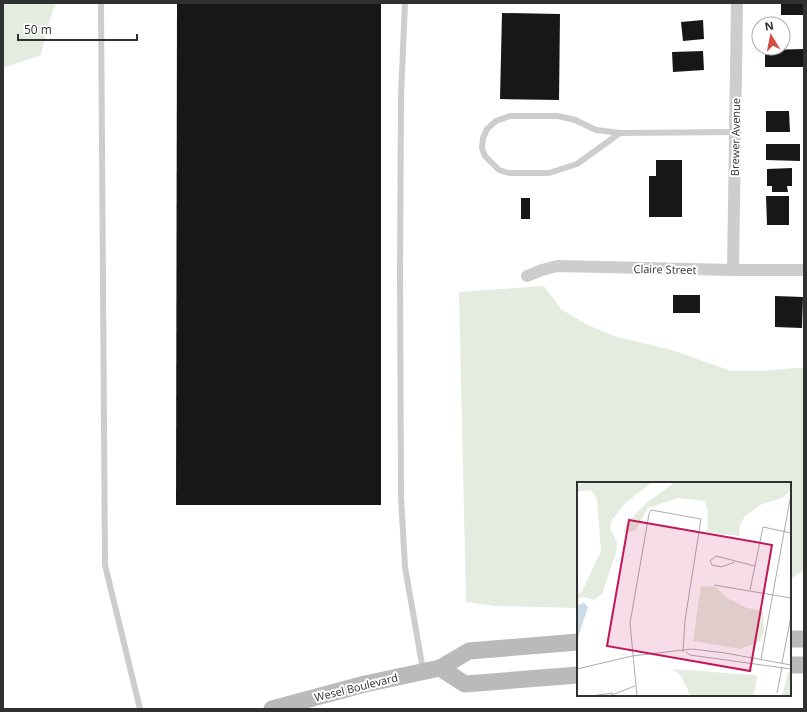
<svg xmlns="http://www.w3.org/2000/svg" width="807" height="712" font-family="'Open Sans',sans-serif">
<rect width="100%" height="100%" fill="#fff"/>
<!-- green -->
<g fill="#e4ebdf">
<polygon points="4,3 56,3 47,27 41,55 3,68"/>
<polygon points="544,286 561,309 586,324 614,336 672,350 731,371 763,371 793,368 804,368 804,570 790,579 790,483 578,483 578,608 495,606 466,602 459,292"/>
</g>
<!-- building -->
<g fill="#171717">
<polygon points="177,3 381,3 381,505 176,505"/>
<rect x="781" y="3" width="23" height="12"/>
<polygon points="502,13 560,14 559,100 500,99"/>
<polygon points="703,20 704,39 683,41 681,22"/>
<polygon points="804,49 804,67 765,67 765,50"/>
<polygon points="703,51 704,70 673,72 672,52"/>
<polygon points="766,111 789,111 790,132 766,132"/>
<polygon points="766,144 800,144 800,161 766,160"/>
<polygon points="656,160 682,160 682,217 649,217 649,176 656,176"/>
<polygon points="792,168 792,186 787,186 788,192 772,192 772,186 767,186 767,169"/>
<polygon points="766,196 789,196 789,225 767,225"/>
<rect x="521" y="198" width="9" height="21"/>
<rect x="673" y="295" width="27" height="18"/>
<polygon points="775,296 803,297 802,328 775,327"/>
</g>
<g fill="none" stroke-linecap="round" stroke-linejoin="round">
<!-- service -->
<g stroke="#cdcdcd" stroke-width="6">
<polyline points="101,3 105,565 140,709"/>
<polyline points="405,3 401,96 400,274 401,497 405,567 423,670"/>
<polyline points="620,133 577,164 549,173 509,173 499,170 485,156 482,148 483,138 487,129 496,121 510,116 558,116 575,120 596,130 620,133 735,132"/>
</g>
<!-- minor -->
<g stroke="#cdcdcd" stroke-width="12">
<polyline points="733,270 737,3"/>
<polyline points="527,276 542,270 557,266 733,270 804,270"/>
</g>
<!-- secondary -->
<g stroke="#bababa" stroke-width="17">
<polyline points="790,639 804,639"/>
<polyline points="790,665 804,665"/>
<polyline points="440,668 465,684 578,675"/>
<polyline points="272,709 365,684 440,668 469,651 578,642"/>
</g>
</g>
<g text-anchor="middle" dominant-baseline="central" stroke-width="4" stroke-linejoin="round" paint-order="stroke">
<!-- street labels -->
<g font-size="11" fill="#303030" stroke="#fff">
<text transform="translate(735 137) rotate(-89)">Brewer Avenue</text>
<text transform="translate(665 269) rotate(1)">Claire Street</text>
<text transform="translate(356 687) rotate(-14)">Wesel Boulevard</text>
</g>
</g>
<!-- overview -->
<g transform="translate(577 482)">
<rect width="214" height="214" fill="#fff"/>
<path d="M 11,0 L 76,0 L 48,21 L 35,38 L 33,46 L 40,60 L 39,71 L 25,112 L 17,118 L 6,115 L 0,117 L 0,112 L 4,111 L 24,69 L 20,17 L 14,8 L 0,10 L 0,3 ZM 98,0 L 214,0 L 213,9 L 205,16 L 185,22 L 168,34 L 163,43 L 162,54 L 130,50 L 131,29 L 128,19 L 101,16 L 71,26 L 58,49 L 47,50 L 49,42 L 68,22 ZM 124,104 L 139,105 L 150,116 L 170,126 L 186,129 L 187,150 L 182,160 L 163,167 L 116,159 ZM 95,187 L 177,193 L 180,194 L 178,207 L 176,214 L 114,214 L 103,193 ZM 211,190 L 214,190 L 214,214 L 205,214 Z" fill="#e4ebdf"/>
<path d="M 7,121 L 11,125 L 0,158 L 0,123 Z" fill="#cddae9"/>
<path fill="none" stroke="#acacac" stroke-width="1" d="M 158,80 L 144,85 L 135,83 L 133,79 L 139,74 L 178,84M 137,103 L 214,116M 173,108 L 186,45 L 214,51M 109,170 L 113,173 L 214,187M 184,177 L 214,12M 205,181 L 214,134M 0,187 L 55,174 L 115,167 L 148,171 L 214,183M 200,211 L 205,185M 14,214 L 36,211M 32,214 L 58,204M 60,214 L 53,141 L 72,32 L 74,28 L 124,37 L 108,138 L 106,170"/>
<path fill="#c2185b" fill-opacity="0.15" stroke="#c2185b" stroke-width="2" d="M 52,38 L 195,63 L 173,189 L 30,164 Z"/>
<rect width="214" height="214" fill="none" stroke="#303030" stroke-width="2"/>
</g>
<!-- border -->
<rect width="807" height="712" fill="none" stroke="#303030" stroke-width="8"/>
<!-- north arrow -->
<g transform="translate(771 36) rotate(350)"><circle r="19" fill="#ffffff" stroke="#acacac"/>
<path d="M0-3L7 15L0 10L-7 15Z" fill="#d34f45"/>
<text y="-6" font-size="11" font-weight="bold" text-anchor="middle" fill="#303030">N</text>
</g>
<!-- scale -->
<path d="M18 34v6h119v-6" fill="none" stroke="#303030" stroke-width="2"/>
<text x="24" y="34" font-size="12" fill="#303030" stroke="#ffffff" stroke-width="3" paint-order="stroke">50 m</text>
</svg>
